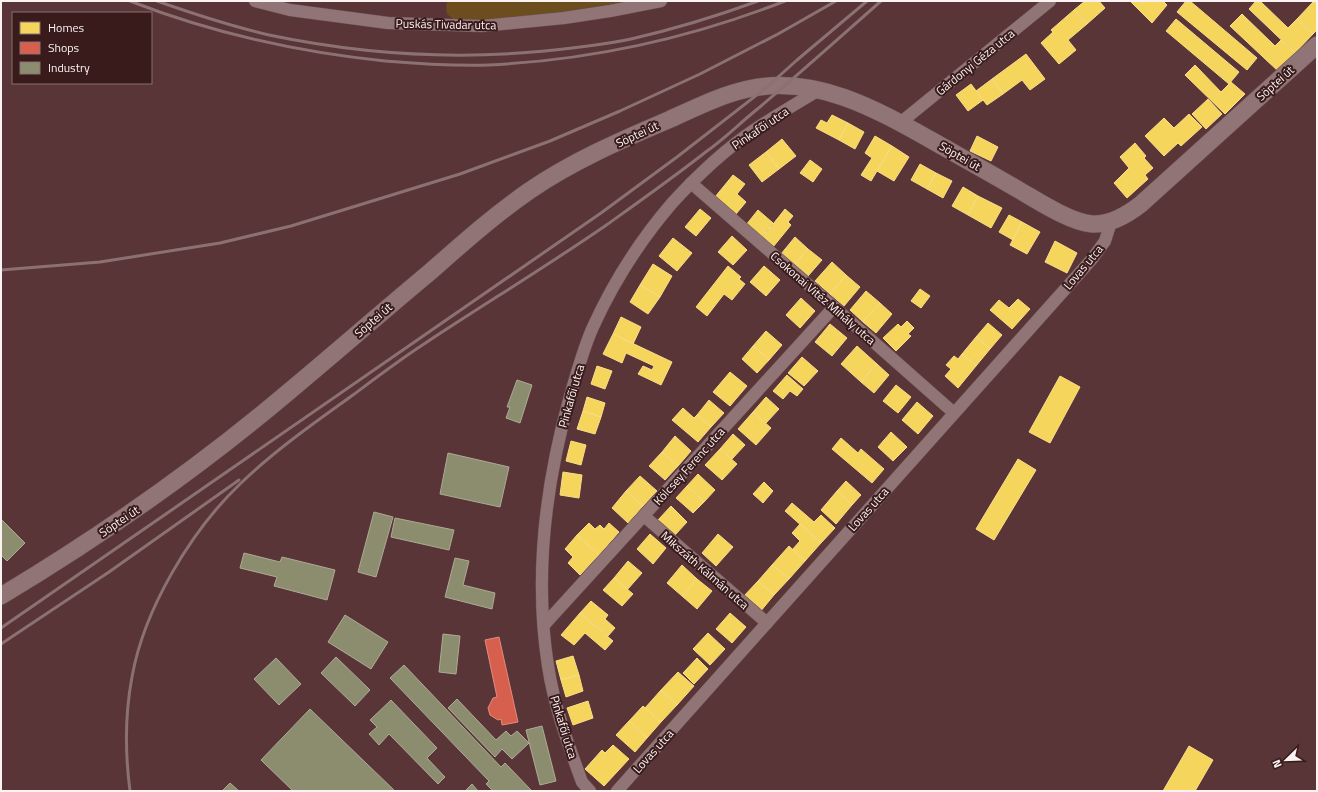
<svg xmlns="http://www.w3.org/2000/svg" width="1318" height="792" font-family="'Titillium Web',sans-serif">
<rect width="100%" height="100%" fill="#593537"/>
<!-- green -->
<polygon fill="#6c4d1d" points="448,1 627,1 579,10 493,20 469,21 453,19 447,14 446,6"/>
<!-- homes -->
<g fill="#f6d55c" stroke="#f8de89">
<polygon points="1085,1 1099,1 1105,8 1087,24 1074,10"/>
<polygon points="1130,1 1163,1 1167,5 1152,23"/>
<polygon points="1186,1 1190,1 1257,58 1247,70 1177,12"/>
<polygon points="1256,1 1260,1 1288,28 1297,19 1313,34 1295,53 1249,9"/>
<polygon points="1314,1 1317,4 1317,30 1313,34 1297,19"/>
<polygon points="1074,10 1087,24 1068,40 1076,50 1059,64 1041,43 1053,32 1051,30"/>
<polygon points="1242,14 1275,46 1281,40 1295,53 1278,71 1230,26"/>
<polygon points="1176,19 1239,72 1229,84 1166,31"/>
<polygon points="1026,54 1045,79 1030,90 1022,80 1003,94 992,79"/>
<polygon points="1195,65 1221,92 1231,82 1245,94 1225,114 1185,75"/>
<polygon points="992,79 1003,94 987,105 976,91"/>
<polygon points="971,84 983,100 968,111 956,95"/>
<polygon points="1208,99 1222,114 1206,129 1192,114"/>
<polygon points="1189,114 1202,127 1181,146 1178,143 1164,156 1145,136 1164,118 1174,128"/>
<polygon points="832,115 848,123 839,140 816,128 821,120 827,123"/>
<polygon points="848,123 864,132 855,149 839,140"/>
<polygon points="875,136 892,146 871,181 861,175 872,158 865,153"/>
<polygon points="977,136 998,147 991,161 970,151"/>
<polygon points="782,139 796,156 779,169 766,152"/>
<polygon points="1135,143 1146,156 1144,158 1153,168 1145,175 1148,179 1127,198 1114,183 1129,168 1120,157"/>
<polygon points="892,146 909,157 894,181 877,171"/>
<polygon points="766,152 779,169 762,182 749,165"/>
<polygon points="810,160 822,169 813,182 800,173"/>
<polygon points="920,164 936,173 927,189 911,180"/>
<polygon points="936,173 952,181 943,198 927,189"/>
<polygon points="733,175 745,184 737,194 746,202 736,214 715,197"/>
<polygon points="963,187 978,196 968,215 952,206"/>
<polygon points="978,196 1002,208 991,228 968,215"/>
<polygon points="700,209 711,218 696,236 685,227"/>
<polygon points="785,209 793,216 788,222 791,225 773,247 762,238"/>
<polygon points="758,210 773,223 762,237 746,225"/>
<polygon points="1009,215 1022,222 1013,240 999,232"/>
<polygon points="1022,222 1040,232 1027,254 1010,245"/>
<polygon points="732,236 747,250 733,265 718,252"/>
<polygon points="795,237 808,249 794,265 781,254"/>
<polygon points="673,238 692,253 677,271 659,256"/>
<polygon points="1055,241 1077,253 1067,273 1045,262"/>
<polygon points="808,249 822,260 808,276 794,265"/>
<polygon points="832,262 846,275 830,294 815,281"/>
<polygon points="653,264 672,276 660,297 640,285"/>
<polygon points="728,266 741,277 739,279 745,284 732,300 724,294 707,316 696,307"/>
<polygon points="764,266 780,280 766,296 750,282"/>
<polygon points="846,275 860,287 844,306 830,294"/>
<polygon points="640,285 660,297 648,314 630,302"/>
<polygon points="920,289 930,296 921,308 911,301"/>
<polygon points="866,291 880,303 863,322 850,310"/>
<polygon points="801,298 815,311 800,328 786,315"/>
<polygon points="1018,299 1030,309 1012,329 990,310 999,300 1009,308"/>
<polygon points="880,303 892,314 876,333 863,322"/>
<polygon points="621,317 641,327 633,344 613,334"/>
<polygon points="907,321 914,328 908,334 911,336 896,351 883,338 898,324 901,327"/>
<polygon points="988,323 1002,335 990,349 976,337"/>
<polygon points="830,324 847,338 832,356 815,342"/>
<polygon points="766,331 782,345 769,360 753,346"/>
<polygon points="613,334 672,362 661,385 638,374 643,366 652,370 654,366 626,353 622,363 603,354"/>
<polygon points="976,337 990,349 976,366 962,354"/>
<polygon points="753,346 769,360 757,373 742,359"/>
<polygon points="857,346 877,364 861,382 841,364"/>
<polygon points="962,354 976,366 958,388 945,376 951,369 946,365 954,356 958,359"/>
<polygon points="802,357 818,371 804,386 788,373"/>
<polygon points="877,364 889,375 874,393 861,382"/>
<polygon points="597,366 612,371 605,389 591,384"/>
<polygon points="730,372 747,386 730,406 713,392"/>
<polygon points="787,375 803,389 797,396 790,391 783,399 773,391"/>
<polygon points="1060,376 1080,387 1050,443 1029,432"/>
<polygon points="896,385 911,397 898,413 883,401"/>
<polygon points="587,397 605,403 601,417 583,411"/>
<polygon points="766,397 779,409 766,423 753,412"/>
<polygon points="709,400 724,413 711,427 697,415"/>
<polygon points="917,402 933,416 918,434 902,420"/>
<polygon points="683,408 694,418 697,415 711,427 698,442 672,420"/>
<polygon points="583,411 601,417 595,434 577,429"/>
<polygon points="753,412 771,428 756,445 738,429"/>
<polygon points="891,432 907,447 893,461 878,447"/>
<polygon points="733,434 745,445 732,459 720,449"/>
<polygon points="675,436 691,451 678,466 662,452"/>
<polygon points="841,438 858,453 861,449 884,469 872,483 832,449"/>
<polygon points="571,441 586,445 581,465 566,461"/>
<polygon points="720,449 737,464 722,480 705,465"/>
<polygon points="662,452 678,466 665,480 649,466"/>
<polygon points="1018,459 1036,470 994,540 976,529"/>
<polygon points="563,472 582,475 579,498 560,495"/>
<polygon points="698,474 715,490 704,502 687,486"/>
<polygon points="640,476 657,491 643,506 626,491"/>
<polygon points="846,481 861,495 852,505 837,491"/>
<polygon points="764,482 773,491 763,503 753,494"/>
<polygon points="687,486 704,502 693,513 676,498"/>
<polygon points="626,491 643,506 628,523 612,508"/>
<polygon points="837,491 852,505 836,524 821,510"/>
<polygon points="792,503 814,522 821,515 835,528 821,543 785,511"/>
<polygon points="671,506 687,522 675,535 658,520"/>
<polygon points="589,523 595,529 600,525 604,529 609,523 619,532 599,555 577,535"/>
<polygon points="800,524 821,543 805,561 792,550 800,541 792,533"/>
<polygon points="650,534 666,548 653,564 637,549"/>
<polygon points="718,534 733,547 716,566 702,553"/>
<polygon points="577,535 599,555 580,575 568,563 573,557 565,549"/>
<polygon points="789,546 805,561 789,579 772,565"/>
<polygon points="628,561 642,573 627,590 614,578"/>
<polygon points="682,565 697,579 682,596 667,583"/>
<polygon points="772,565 789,579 774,595 758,581"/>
<polygon points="614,578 633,594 622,606 603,590"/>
<polygon points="697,579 712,591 697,609 682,596"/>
<polygon points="758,581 774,595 760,612 743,597"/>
<polygon points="591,601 608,615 605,619 615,628 608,636 580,613"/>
<polygon points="580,613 613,641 605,650 585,633 574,645 561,635"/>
<polygon points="730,613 746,627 732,643 716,629"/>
<polygon points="708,633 725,649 710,665 693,649"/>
<polygon points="573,656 579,675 561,680 556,661"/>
<polygon points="697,658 708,669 694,684 683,673"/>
<polygon points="678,672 694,686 677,705 661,690"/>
<polygon points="579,675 583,691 566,697 561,680"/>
<polygon points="661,690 677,705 661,722 645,708"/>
<polygon points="588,701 593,718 573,725 567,708"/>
<polygon points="643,706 661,722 647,738 629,721"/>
<polygon points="629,721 647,738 635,752 616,735"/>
<polygon points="613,745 629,759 604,786 585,769 602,750 605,753"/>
<polygon points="1189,746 1213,760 1195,791 1163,791"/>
</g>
<!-- shops -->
<polygon fill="#d6604d" stroke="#e18c7e" points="499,637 518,722 502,725 501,719 498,720 490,715 488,708 493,698 497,697 485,640"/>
<!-- industry -->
<g fill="#8c8c6e" stroke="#adab96">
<polygon points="517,380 532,385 520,423 506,418 510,407 507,407"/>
<polygon points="448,453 509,467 500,507 440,494"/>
<polygon points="374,512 393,517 376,577 358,572"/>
<polygon points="395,518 454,530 449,550 391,537"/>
<polygon points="1,519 25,543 7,561 1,555"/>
<polygon points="244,553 280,562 282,557 335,570 327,600 274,586 277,577 240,568"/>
<polygon points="455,558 469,561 463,585 495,593 492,609 445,597"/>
<polygon points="345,615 388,642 371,669 328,642"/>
<polygon points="443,634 460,636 456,674 439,672"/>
<polygon points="336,657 370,690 355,706 321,673"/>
<polygon points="276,658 301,684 279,705 254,679"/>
<polygon points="404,665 501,767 505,763 532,791 493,791 486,784 489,781 390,678"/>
<polygon points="457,699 496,740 506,731 511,736 517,731 529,743 512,759 502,749 495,757 448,708"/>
<polygon points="391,700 437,748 427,758 445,777 438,784 389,734 379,745 369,734 377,727 370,720"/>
<polygon points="310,709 395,791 293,791 261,760"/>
<polygon points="542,726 556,781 540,785 526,730"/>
<polygon points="230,783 239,791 222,791"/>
<polygon points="472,784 478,791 465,791"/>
</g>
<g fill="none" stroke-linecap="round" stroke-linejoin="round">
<!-- street casing -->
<g stroke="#695153" stroke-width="13">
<g id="street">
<polyline points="255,1 290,10 388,23 482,26 564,18 610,11 661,1"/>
<polyline points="900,123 1050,1"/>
<polyline points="691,183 834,307 954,413"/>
<polyline points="644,516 767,623"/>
<polyline points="544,625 834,307"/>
<path d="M 590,791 L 582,782 C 568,744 554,706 548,666 C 534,577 546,482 570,396 C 577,373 583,349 593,327 C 613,283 641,239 673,202 C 697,176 724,150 754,130 C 775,116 797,103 819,90"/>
<polyline points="617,791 1092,259 1105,241 1111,222"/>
</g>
</g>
<!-- secondary casing -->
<g stroke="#695153" stroke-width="18">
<path id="secondary" d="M 1,596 C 101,536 197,469 286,394 C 334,354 382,312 430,272 C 463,243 493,216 529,191 C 571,162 619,141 666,121 C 693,109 720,95 748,89 C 814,74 876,109 931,140 C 961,157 990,173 1019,190 C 1038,201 1070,222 1092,224 C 1110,225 1127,215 1141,204 L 1317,45"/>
</g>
<!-- street -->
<use href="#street" stroke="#917475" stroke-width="12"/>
<!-- secondary -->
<use href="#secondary" stroke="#917475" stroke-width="17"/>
<!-- rail -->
<g stroke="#8c7172" stroke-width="3">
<path d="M 130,1 C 212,33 298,52 385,61 C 420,64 455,66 489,65 C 590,60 691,38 785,1"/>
<path d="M 157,1 C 194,14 231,26 269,35 C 360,54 453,60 545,51 C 574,48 603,45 631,39 C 674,29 717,16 758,1"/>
<polyline points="1,270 100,262 220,243 291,226 460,174 550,141 620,111 700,74 778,34 836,1"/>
<polyline points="1,628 601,213 677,157 767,87 797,60 867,1"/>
<polyline points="1,644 109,572 239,480"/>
<path d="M 130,791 C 125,753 125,714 132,677 C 144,609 191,531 240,484 C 274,451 314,423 353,395 C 377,377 402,358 427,342 C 486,303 547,266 605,226 C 640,201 674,177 707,151 C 724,139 739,124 755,111 C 798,75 839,38 881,1"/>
</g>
</g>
<g text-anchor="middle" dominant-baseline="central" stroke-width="4" stroke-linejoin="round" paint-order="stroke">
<!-- street labels -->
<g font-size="12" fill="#fbf3f2" stroke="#391b1c">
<text transform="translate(446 24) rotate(1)">Puskás Tivadar utca</text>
<text transform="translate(975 62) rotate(-39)">Gárdonyi Géza utca</text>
<text transform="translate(1275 83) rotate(-42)">Söptei út</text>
<text transform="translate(760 128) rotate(-34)">Pinkafői utca</text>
<text transform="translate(637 134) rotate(-25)">Söptei út</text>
<text transform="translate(960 156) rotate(30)">Söptei út</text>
<text transform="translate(1083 267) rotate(-50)">Lovas utca</text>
<text transform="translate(823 298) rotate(41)">Csokonai Vitéz Mihály utca</text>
<text transform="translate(373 320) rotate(-41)">Söptei út</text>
<text transform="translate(571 396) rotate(-74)">Pinkafői utca</text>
<text transform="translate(689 466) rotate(-48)">Kölcsey Ferenc utca</text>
<text transform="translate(868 509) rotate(-48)">Lovas utca</text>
<text transform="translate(119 521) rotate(-34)">Söptei út</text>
<text transform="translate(705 570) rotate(41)">Mikszáth Kálmán utca</text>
<text transform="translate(564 727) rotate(73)">Pinkafői utca</text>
<text transform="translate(653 751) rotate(-48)">Lovas utca</text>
</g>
</g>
<!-- border -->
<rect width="1318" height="792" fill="none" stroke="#fbf3f2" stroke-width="4"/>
<!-- legend -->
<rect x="12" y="12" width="140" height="72" fill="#391b1c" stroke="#877172"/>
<rect x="20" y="22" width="20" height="12" fill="#f6d55c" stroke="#877172"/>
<text x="48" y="32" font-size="12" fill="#fbf3f2">Homes</text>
<rect x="20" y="42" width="20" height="12" fill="#d6604d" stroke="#877172"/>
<text x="48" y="52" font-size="12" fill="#fbf3f2">Shops</text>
<rect x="20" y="62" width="20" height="12" fill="#8c8c6e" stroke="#877172"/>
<text x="48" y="72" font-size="12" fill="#fbf3f2">Industry</text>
<!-- north arrow -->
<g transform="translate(1286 760) rotate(247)" stroke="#391b1c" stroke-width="3" paint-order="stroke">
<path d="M0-3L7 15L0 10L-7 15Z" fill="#fbf3f2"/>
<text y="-6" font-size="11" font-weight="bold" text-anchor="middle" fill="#fbf3f2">N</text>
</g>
</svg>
